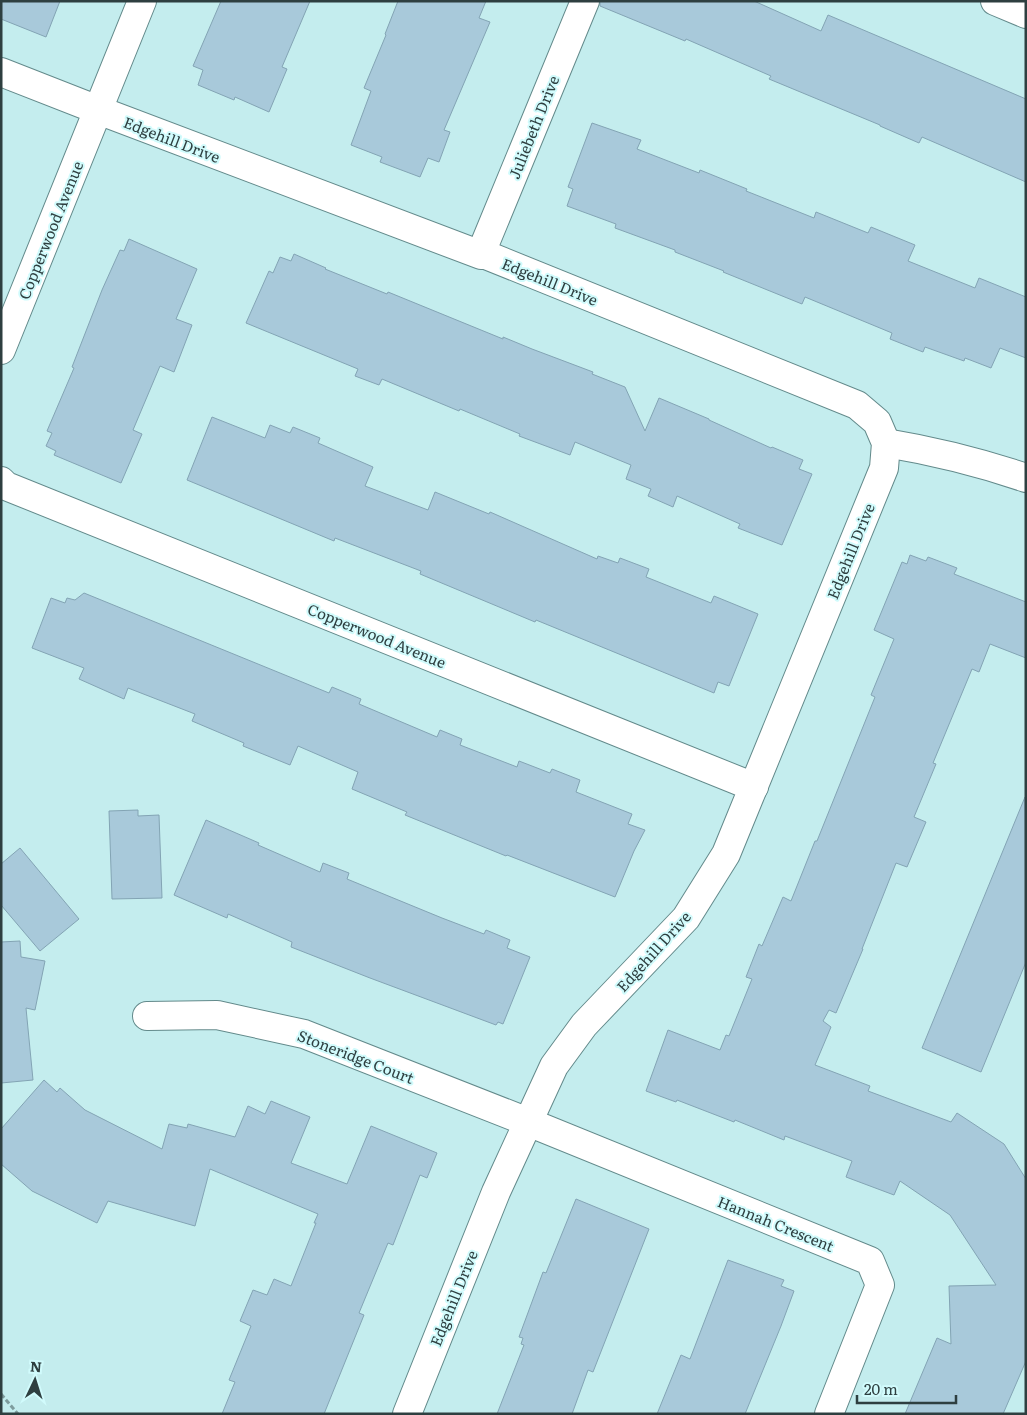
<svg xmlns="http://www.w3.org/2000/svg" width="1027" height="1415" font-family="Literata,serif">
<rect width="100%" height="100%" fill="#c4edee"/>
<!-- building -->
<g fill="#a8c9da" stroke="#83a4b4">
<polygon points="1,1 60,1 46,37 1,19"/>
<polygon points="221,1 310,1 282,67 287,69 269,112 235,97 234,100 198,85 203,70 193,66"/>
<polygon points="398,1 486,1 479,18 490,22 444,130 450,132 439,162 428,158 420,177 380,162 382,157 351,145 371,91 364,88 386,35 385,34"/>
<polygon points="600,1 754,1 821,31 828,15 1026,99 1026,182 922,137 919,143 880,126 880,125 769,79 771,76 686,39 685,41 600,6"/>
<polygon points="592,123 641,140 637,149 699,173 700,170 747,189 746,191 814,218 816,212 868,233 871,227 915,245 908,261 975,288 979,278 1026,297 1026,358 1000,348 991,368 965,358 964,361 925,347 923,352 890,339 892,333 805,297 802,304 723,272 724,271 675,252 675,250 615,228 616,224 567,206 573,189 568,187"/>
<polygon points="129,239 197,269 176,319 192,325 174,372 160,366 133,430 142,434 121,483 54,455 56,451 46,446 52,433 47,431 74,368 72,367 102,290 120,250 124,251"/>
<polygon points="294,254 326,268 325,269 387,294 388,292 503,339 503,337 532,349 593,372 592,374 625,387 645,431 659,398 709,419 709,420 771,448 772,447 803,460 799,469 812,474 782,545 738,528 740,524 677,496 673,507 648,496 651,489 626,479 631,465 575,442 570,455 519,436 520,434 460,409 459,411 382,379 379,385 355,376 358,369 246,323 269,271 273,273 280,257 291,261"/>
<polygon points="212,417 265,438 270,425 290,433 293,427 320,438 318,443 373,467 365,486 428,510 435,492 489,514 490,512 597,559 598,556 618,563 620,558 649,569 646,577 711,603 714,596 758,614 729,686 718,682 714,693 536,620 535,622 420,574 421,571 335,538 334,541 187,480"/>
<polygon points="910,555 926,561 928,557 957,568 954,574 1026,602 1026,658 990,644 979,672 972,669 933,763 936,764 914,817 926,822 907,867 896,863 862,949 863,949 836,1013 829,1010 823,1021 831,1027 815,1065 870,1086 868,1091 951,1122 957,1113 1004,1144 1026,1179 1026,1361 1003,1414 905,1414 937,1338 951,1344 949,1286 996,1285 950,1215 900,1181 894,1195 846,1177 852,1161 785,1136 784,1140 735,1120 734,1122 677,1100 676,1102 646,1091 668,1030 720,1050 726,1035 729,1036 752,979 746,977 759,944 762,946 783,897 791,901 815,841 817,841 875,697 871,695 894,639 874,630 902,562 907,564"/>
<polygon points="84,593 329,693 332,687 361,699 359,704 437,737 440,730 462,739 460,745 517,767 519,761 550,773 552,769 580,780 576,792 632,814 628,824 645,830 634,851 615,897 507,855 506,856 405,815 407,812 352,789 358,772 298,746 290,765 243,746 244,743 192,721 195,714 128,688 124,699 79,679 84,668 32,648 51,598 65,603 67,598 75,600"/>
<polygon points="1025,797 1026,962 981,1072 922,1048"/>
<polygon points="138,810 138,816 159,815 162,898 112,899 109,811"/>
<polygon points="206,820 259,843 258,845 320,872 323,863 349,873 347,879 442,918 484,934 486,930 510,940 507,948 530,957 503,1024 498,1022 496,1025 370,978 291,947 292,942 228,914 227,918 174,895"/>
<polygon points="20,848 79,919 40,951 1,905 1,864"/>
<polygon points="20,941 21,957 45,961 35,1010 26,1008 33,1080 1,1083 1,942"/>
<polygon points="44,1080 57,1092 60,1088 85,1110 162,1149 169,1124 187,1128 188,1124 235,1137 248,1106 265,1114 271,1101 310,1117 291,1163 347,1184 371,1126 437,1153 427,1178 420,1175 393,1245 388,1243 359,1313 364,1315 324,1414 222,1414 235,1382 229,1380 251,1326 240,1321 253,1290 267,1295 274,1279 291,1286 316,1223 314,1223 318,1214 210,1169 195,1226 108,1201 97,1223 32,1191 1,1164 1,1129"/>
<polygon points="576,1199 649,1229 593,1372 588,1370 572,1414 497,1414 524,1345 521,1344 523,1338 519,1337 543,1272 546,1273"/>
<polygon points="728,1260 784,1280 781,1286 794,1291 781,1326 745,1414 657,1414 681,1355 690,1359"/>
</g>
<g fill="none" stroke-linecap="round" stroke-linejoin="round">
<!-- minor casing -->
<g stroke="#638a8b" stroke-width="30">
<g id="minor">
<polyline points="995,1 1026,14"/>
<polyline points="1,72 98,110 481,255 481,253 857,405 877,422 886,443 884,468 726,854 686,918 584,1025 554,1066 496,1192 407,1414"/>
<polyline points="481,253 585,1"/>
<polyline points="1,350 142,1"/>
<path d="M 886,443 C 934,451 979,462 1026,478"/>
<polyline points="1,481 6,486 754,787"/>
<polyline points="147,1016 217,1015 304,1034 528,1122 870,1261 880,1285 829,1414"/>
</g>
</g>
<!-- path -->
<polyline stroke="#7e9c9d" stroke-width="3" stroke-dasharray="5 2.5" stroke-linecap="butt" points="1,1394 18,1414"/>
<!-- minor -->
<use href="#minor" stroke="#fff" stroke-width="28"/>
</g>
<g text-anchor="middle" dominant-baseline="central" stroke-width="4" stroke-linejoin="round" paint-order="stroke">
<!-- street labels -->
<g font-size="15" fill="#2e3f40" stroke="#d1fbfc">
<text transform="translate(533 127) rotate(-68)">Juliebeth Drive</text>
<text transform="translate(172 139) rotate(21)">Edgehill Drive</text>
<text transform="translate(50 230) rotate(-68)">Copperwood Avenue</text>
<text transform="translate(550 281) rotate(22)">Edgehill Drive</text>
<text transform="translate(850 551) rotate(-68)">Edgehill Drive</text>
<text transform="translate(377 635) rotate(22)">Copperwood Avenue</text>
<text transform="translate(653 951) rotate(-48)">Edgehill Drive</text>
<text transform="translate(356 1056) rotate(21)">Stoneridge Court</text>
<text transform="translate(776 1223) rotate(22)">Hannah Crescent</text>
<text transform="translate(453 1298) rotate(-68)">Edgehill Drive</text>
</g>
</g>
<!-- border -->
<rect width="1027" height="1415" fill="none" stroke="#2e3f40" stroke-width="5"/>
<!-- north arrow -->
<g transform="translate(35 1380) rotate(4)" stroke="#d1fbfc" stroke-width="4" paint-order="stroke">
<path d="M0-4L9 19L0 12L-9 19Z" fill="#2e3f40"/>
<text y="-8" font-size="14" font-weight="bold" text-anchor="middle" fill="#2e3f40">N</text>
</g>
<!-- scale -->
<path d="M857 1395v8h99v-8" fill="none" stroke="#2e3f40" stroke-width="2.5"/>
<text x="864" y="1395" font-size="15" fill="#2e3f40" stroke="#d1fbfc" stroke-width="4" paint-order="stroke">20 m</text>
</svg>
